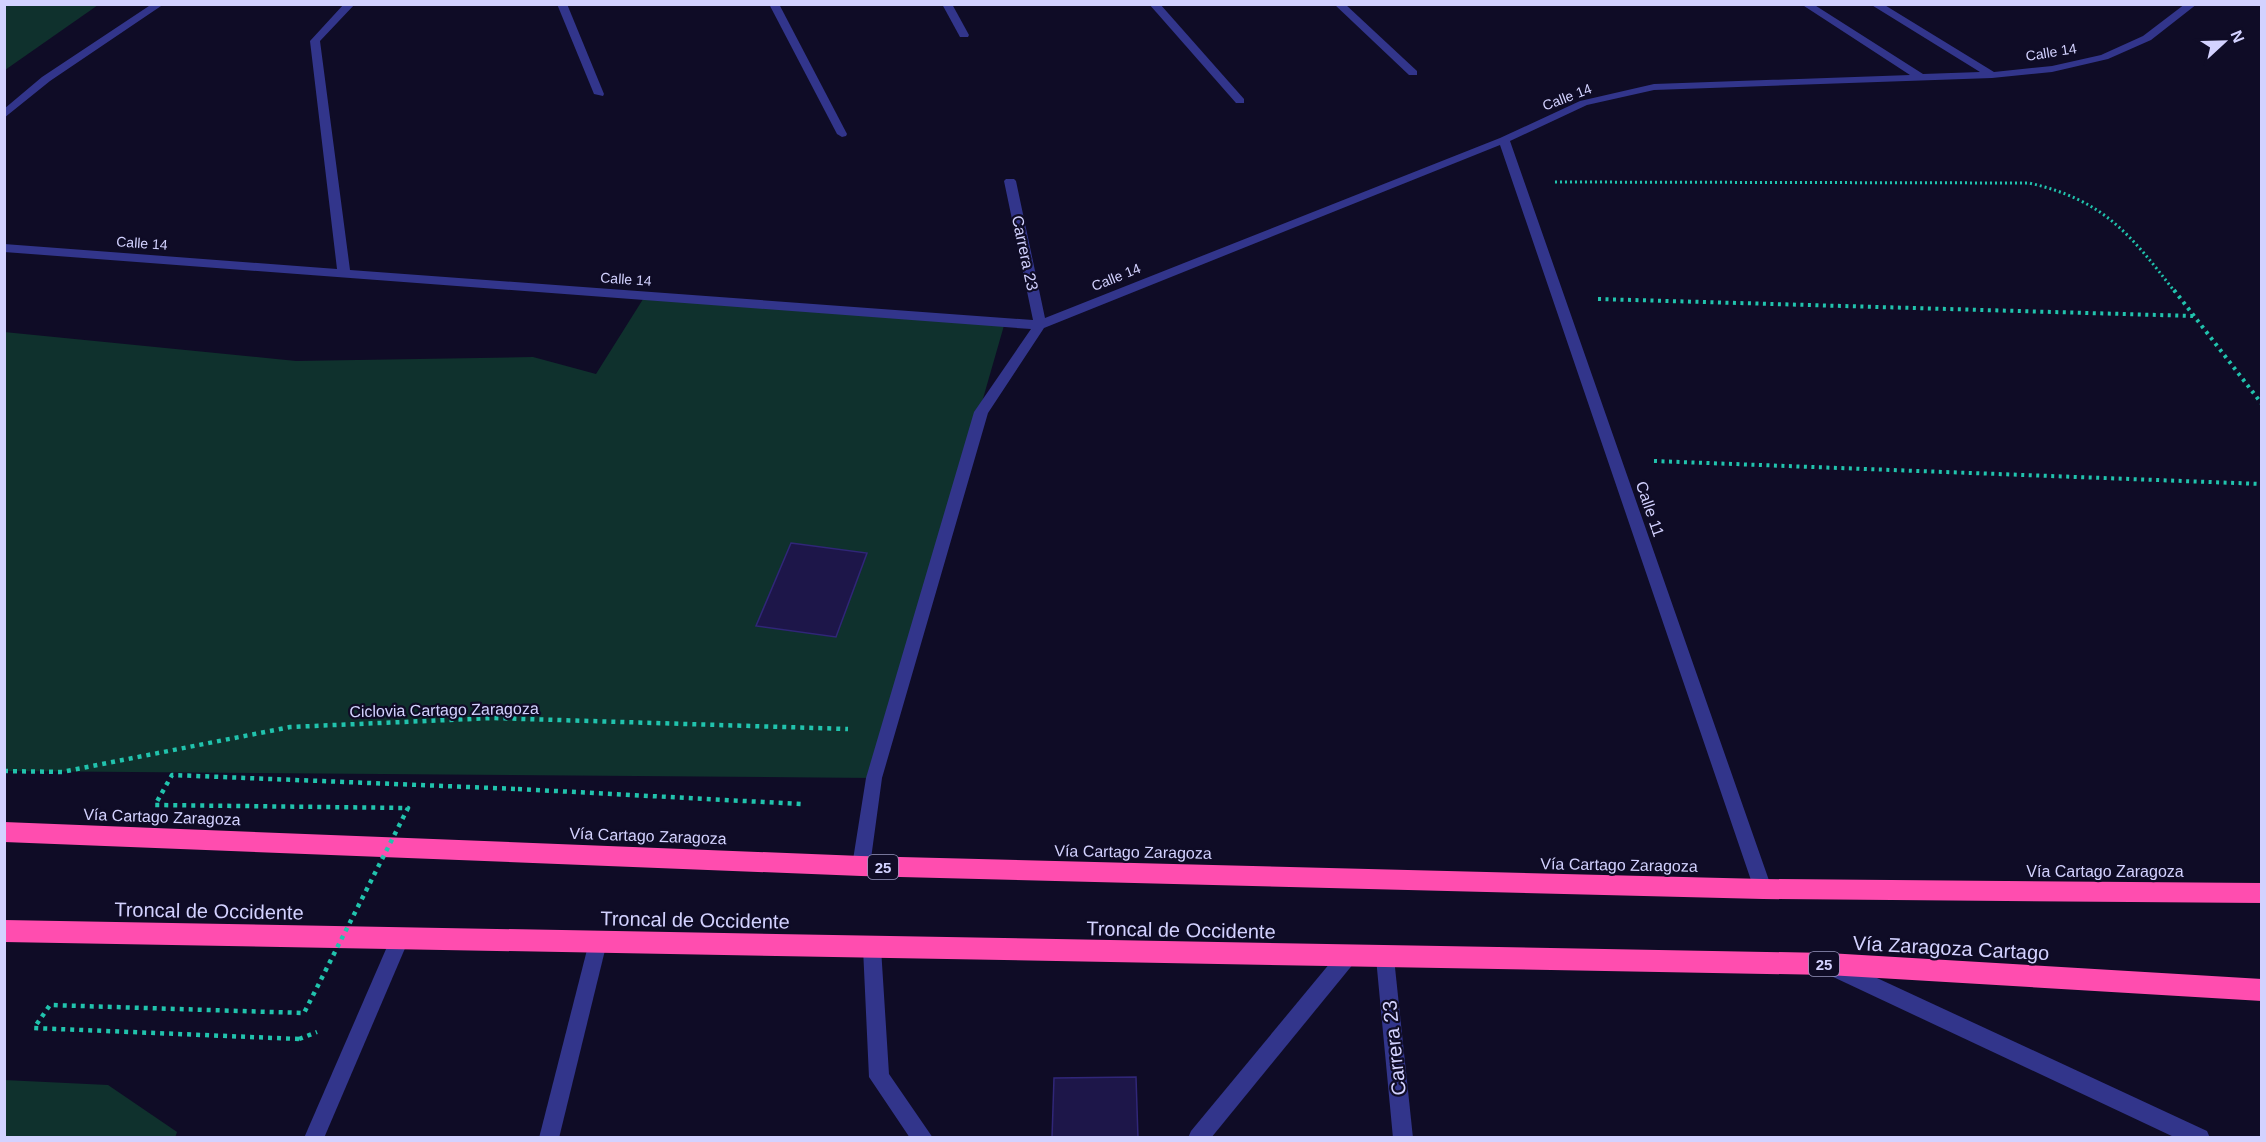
<svg xmlns="http://www.w3.org/2000/svg" width="2266" height="1142" font-family="Arial,sans-serif">
<rect width="100%" height="100%" fill="#0f0c26"/>
<!-- green -->
<g fill="#0f312d">
<polygon points="5,4 98,4 98,5 5,70"/>
<polygon points="645,296 1005,322 874,778 5,771 4,332 296,361 533,357 596,374"/>
<polygon points="4,1080 108,1085 177,1132 175,1138 5,1137"/>
</g>
<!-- building -->
<g fill="#1d1649" stroke="#302678" stroke-width="1.5">
<polygon points="791,543 867,553 836,637 756,626"/>
<polygon points="1136,1077 1138,1138 1052,1138 1054,1078"/>
</g>
<g fill="none" stroke-linecap="round" stroke-linejoin="round">
<!-- path-far2 -->
<path stroke="#21c3ad" stroke-width="3" stroke-dasharray="2 3" stroke-linecap="butt" d="M 1555,182 L 2029,183 C 2104,200 2130,234 2175,292"/>
<!-- path-far1 -->
<g stroke="#21c3ad" stroke-width="4" stroke-dasharray="3 4.5" stroke-linecap="butt">
<polyline points="2174,290 2262,404"/>
<polyline points="1598,299 2193,316"/>
<polyline points="1654,461 2262,484"/>
</g>
<!-- path -->
<g stroke="#21c3ad" stroke-width="4.5" stroke-dasharray="4 5" stroke-linecap="butt">
<polyline points="4,771 62,772 290,727 493,718 848,729"/>
<polyline points="518,789 801,804"/>
<polyline points="299,1039 317,1032"/>
</g>
<!-- minor -->
<g fill="#32358b" fill-rule="evenodd">
<polygon points="152,4 164,4 50,81 4,118 4,109 42,77"/>
<polygon points="344,4 355,4 320,41 350,270 1033,320 1004,181 1006,179 1014,179 1016,181 1045,318 1500,138 1580,101 1654,84 1910,75 1801,4 1813,4 1923,74 1980,72 1870,4 1883,4 1994,72 2052,66 2101,55 2143,36 2185,4 2197,4 2151,40 2108,59 2052,72 1992,78 1654,90 1587,105 1510,141 1772,889 1769,895 1763,897 1757,895 1754,889 1500,145 1044,328 988,413 882,778 870,866 867,872 861,874 855,872 852,866 866,778 974,412 1031,329 4,252 4,244 337,269 310,41"/>
<polygon points="557,4 567,4 604,94 603,96 594,94"/>
<polygon points="769,4 779,4 847,134 846,136 842,137 837,134"/>
<polygon points="942,4 952,4 969,35 968,37 960,37"/>
<polygon points="1149,4 1160,4 1244,99 1244,103 1236,103"/>
<polygon points="1334,4 1345,4 1417,71 1417,75 1409,75"/>
<polygon points="400,930 407,933 409,939 324,1138 304,1138 393,933"/>
<polygon points="598,933 605,936 607,942 559,1138 539,1138 589,942 591,936"/>
<polygon points="872,939 879,942 881,948 889,1074 933,1138 910,1138 869,1077 863,948 865,942"/>
<polygon points="1347,948 1354,951 1356,957 1354,963 1211,1138 1188,1138 1191,1131 1340,951"/>
<polygon points="1385,949 1392,952 1394,958 1413,1138 1393,1138 1376,958 1378,952"/>
<polygon points="1836,959 2207,1131 2210,1138 2176,1138 1829,975 1827,968 1829,961"/>
</g>
<!-- highway -->
<g fill="#ff4daf" fill-rule="evenodd">
<polygon points="4,822 861,856 1763,879 2262,883 2262,903 1763,899 861,876 4,842"/>
<polygon points="4,920 1828,953 2262,979 2262,1001 1828,975 4,942"/>
</g>
<!-- path-bridge -->
<polyline stroke="#21c3ad" stroke-width="4.5" stroke-dasharray="4 5" stroke-linecap="butt" points="299,1039 34,1028 50,1005 304,1013 408,808 155,805 172,775 518,789"/>
</g>
<g text-anchor="middle" dominant-baseline="central" stroke-width="4.5" stroke-linejoin="round" paint-order="stroke">
<!-- far-street labels -->
<g font-size="14" fill="#d3d2ff" stroke="#0f0c26">
<text transform="translate(2051 52) rotate(-9)">Calle 14</text>
<text transform="translate(1567 97) rotate(-21)">Calle 14</text>
<text transform="translate(142 243) rotate(4)">Calle 14</text>
<text transform="translate(1116 277) rotate(-22)">Calle 14</text>
<text transform="translate(626 279) rotate(4)">Calle 14</text>
</g>
<!-- shield labels -->
<g fill="#0f0c26" stroke="#9897be" stroke-width="1.5">
<rect x="868" y="855" width="30" height="24" rx="4.5"/>
<rect x="1809" y="952" width="30" height="24" rx="4.5"/>
</g>
<g font-size="15" font-weight="bold" fill="#d3d2ff">
<text x="883" y="867">25</text>
<text x="1824" y="964">25</text>
</g>
<!-- street labels -->
<g font-size="16" fill="#d3d2ff" stroke="#0f0c26">
<text transform="translate(1025 253) rotate(78)">Carrera 23</text>
<text transform="translate(1650 509) rotate(71)">Calle 11</text>
<text transform="translate(444 710) rotate(-1)">Ciclovia Cartago Zaragoza</text>
<text transform="translate(162 817) rotate(2)">Vía Cartago Zaragoza</text>
<text transform="translate(648 836) rotate(2)">Vía Cartago Zaragoza</text>
<text transform="translate(1133 852) rotate(1)">Vía Cartago Zaragoza</text>
<text transform="translate(1619 865) rotate(1)">Vía Cartago Zaragoza</text>
<text x="2105" y="871">Vía Cartago Zaragoza</text>
</g>
<!-- near-street labels -->
<g font-size="20" fill="#d3d2ff" stroke="#0f0c26">
<text transform="translate(209 911) rotate(1)">Troncal de Occidente</text>
<text transform="translate(695 920) rotate(1)">Troncal de Occidente</text>
<text transform="translate(1181 930) rotate(1)">Troncal de Occidente</text>
<text transform="translate(1951 948) rotate(3)">Vía Zaragoza Cartago</text>
<text transform="translate(1394 1048) rotate(-96)">Carrera 23</text>
</g>
</g>
<!-- border -->
<rect width="2266" height="1142" fill="none" stroke="#d3d2ff" stroke-width="12"/>
<!-- north arrow -->
<g transform="translate(2224 42) rotate(68)" stroke="#0f0c26" stroke-width="4.5" paint-order="stroke">
<path d="M0-4.5L10 22L0 15L-10 22Z" fill="#d3d2ff"/>
<text y="-9" font-size="16" font-weight="bold" text-anchor="middle" fill="#d3d2ff">N</text>
</g>
</svg>
